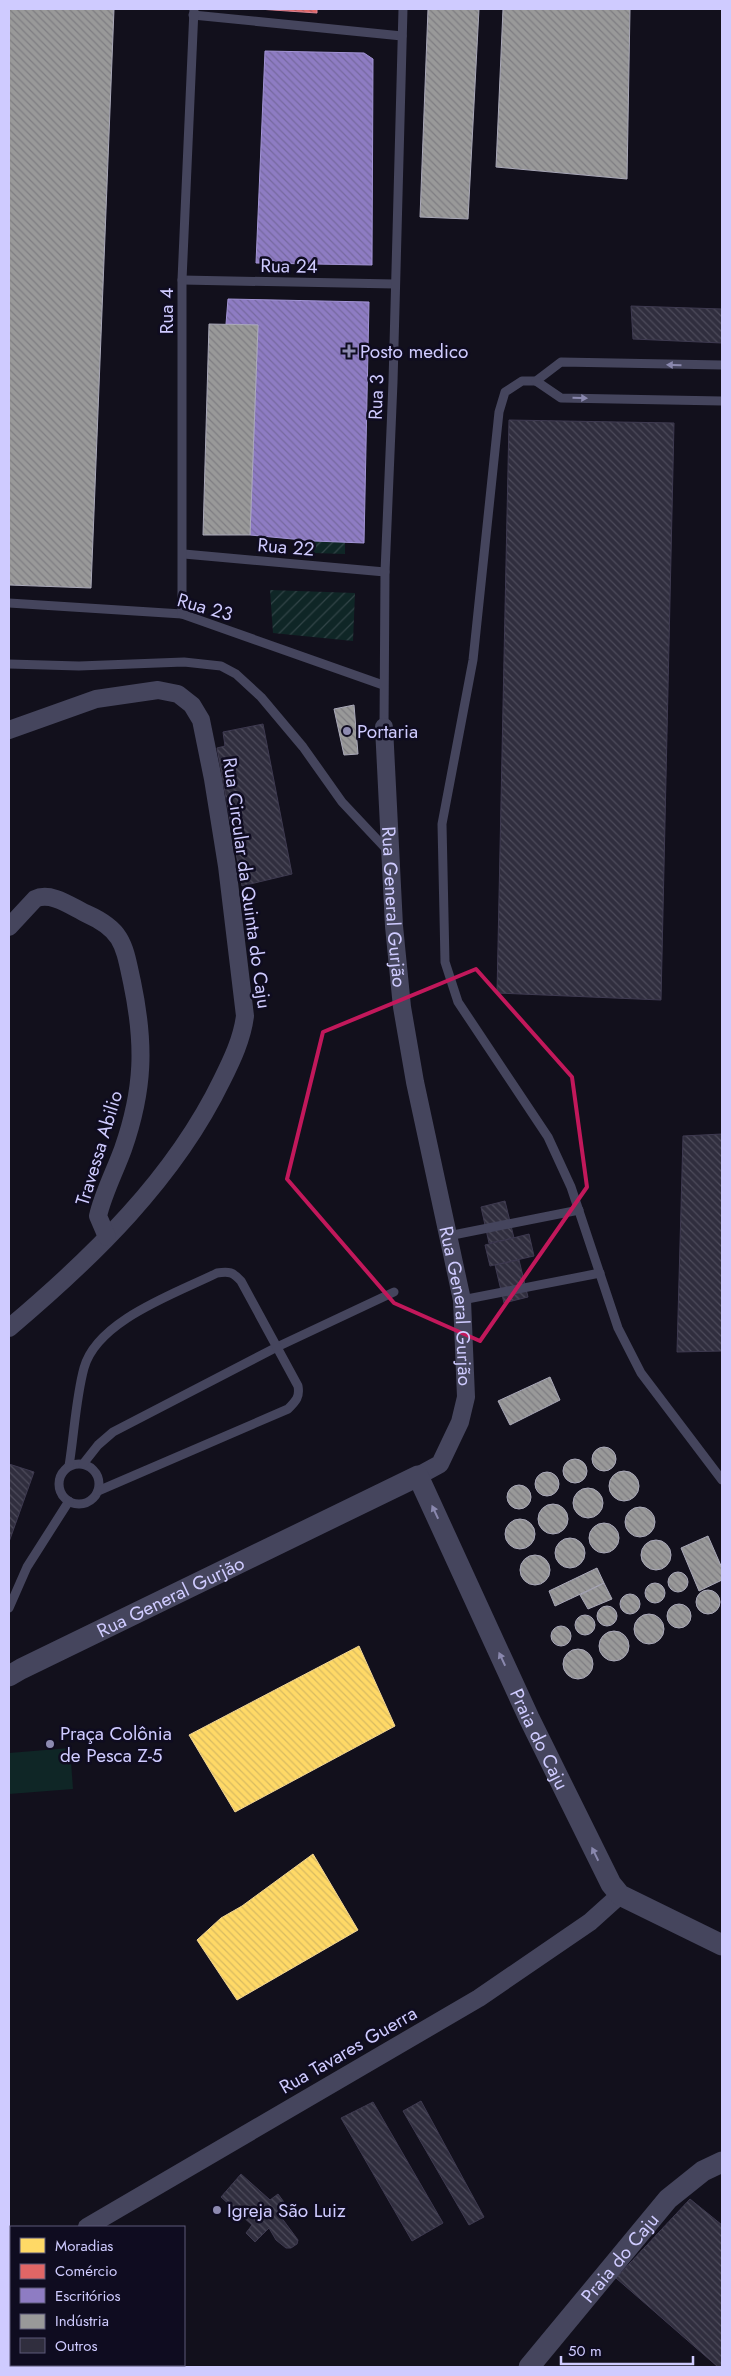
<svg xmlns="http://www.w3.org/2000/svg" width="731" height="2376" font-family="Jost,sans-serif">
<defs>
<pattern id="garden-furrows" width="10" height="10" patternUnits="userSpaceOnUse" patternTransform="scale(1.25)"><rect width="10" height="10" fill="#0f2626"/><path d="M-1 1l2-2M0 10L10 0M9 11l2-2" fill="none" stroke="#314447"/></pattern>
<pattern id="homes-back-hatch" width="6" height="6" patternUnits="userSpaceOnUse" patternTransform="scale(1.25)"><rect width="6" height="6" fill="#ffd966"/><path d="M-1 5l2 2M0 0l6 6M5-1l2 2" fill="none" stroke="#d8ba61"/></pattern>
<pattern id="shops-back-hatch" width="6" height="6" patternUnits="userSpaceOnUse" patternTransform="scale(1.25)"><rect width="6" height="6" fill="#e06666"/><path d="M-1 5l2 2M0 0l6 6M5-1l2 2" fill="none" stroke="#af5a5e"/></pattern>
<pattern id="offices-back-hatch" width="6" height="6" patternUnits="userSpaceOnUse" patternTransform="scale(1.25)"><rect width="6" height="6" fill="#8e7cc3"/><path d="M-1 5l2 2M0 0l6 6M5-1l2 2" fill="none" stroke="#76699f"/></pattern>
<pattern id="industry-back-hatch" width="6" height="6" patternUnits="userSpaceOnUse" patternTransform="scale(1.25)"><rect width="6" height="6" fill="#999"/><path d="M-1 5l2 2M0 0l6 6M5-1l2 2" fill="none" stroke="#7e7d82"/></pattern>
<pattern id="building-back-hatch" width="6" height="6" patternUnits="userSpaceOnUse" patternTransform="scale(1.25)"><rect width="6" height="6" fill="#302e3e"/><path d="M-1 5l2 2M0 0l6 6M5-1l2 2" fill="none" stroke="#4d4b5b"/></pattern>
</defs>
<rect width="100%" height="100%" fill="#12101c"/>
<!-- green -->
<polygon fill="#0f2626" points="70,1748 73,1789 9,1794 9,1753"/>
<!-- garden -->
<g fill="url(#garden-furrows)">
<polygon points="314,541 345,542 345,554 313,553"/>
<polygon points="270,590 355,593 353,641 273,633"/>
</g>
<!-- homes -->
<g fill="url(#homes-back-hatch)" stroke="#f1d594">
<polygon points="359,1646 395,1726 235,1812 189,1735"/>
<polygon points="313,1854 358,1930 237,2000 197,1940 221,1918 242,1906"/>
</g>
<!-- shops -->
<polygon fill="url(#shops-back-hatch)" stroke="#db8494" points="258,9 317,9 317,13"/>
<!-- offices -->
<g fill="url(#offices-back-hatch)" stroke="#a294d5">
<polygon points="265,51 364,53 373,59 372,265 256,263"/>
<polygon points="228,299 369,302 364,543 314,541 250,535 258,325 226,324"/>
</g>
<!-- industry -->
<g fill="url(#industry-back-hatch)" stroke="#a9a8b8">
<polygon points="9,9 114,9 91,588 9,585"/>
<polygon points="428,9 479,9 468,219 420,217"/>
<polygon points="503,9 630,9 627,179 496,167"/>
<polygon points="209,324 258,325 250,535 203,535"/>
<polygon points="354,705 358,754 344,755 334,709"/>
<polygon points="550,1377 560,1400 510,1425 498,1401"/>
<circle cx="604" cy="1459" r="12"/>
<circle cx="575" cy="1471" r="12"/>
<circle cx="624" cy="1486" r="15"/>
<circle cx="547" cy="1484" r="12"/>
<circle cx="519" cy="1497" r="12"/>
<circle cx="588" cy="1503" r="15"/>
<circle cx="553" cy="1519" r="15"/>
<circle cx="640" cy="1522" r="15"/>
<circle cx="520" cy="1534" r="15"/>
<circle cx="604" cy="1538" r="15"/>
<polygon points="708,1536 722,1568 722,1580 699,1591 681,1548"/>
<circle cx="570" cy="1553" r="15"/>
<circle cx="656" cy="1555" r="15"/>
<circle cx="535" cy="1570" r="15"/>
<polygon points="597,1568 604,1583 555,1606 549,1591"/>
<circle cx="678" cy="1582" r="10"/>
<polygon points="604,1583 612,1599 588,1609 580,1595"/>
<circle cx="655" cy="1593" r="10"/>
<circle cx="708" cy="1602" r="12"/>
<circle cx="630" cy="1604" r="10"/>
<circle cx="679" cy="1616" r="12"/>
<circle cx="607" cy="1616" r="10"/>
<circle cx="649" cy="1629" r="15"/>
<circle cx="585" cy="1625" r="10"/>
<circle cx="561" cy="1636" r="10"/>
<circle cx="614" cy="1646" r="15"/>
<circle cx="578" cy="1664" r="15"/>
</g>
<!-- building -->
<g fill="url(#building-back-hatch)" stroke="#3e3a50">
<polygon points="631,306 722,309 722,343 633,339"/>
<polygon points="509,420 674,423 661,1000 497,993"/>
<polygon points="263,724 292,874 242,886 217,748 225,746 223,732"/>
<polygon points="722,1134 722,1351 677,1352 683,1136"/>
<polygon points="505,1201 514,1238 489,1243 481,1207"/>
<polygon points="529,1234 534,1256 490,1266 485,1245"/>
<polygon points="519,1260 528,1297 504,1303 495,1265"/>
<polygon points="9,1464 34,1472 9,1542"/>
<polygon points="421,2101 484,2217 469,2225 403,2111"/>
<polygon points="373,2102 443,2223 412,2241 341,2118"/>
<polygon points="241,2174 270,2200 278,2194 289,2209 281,2217 298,2240 297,2244 291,2248 286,2248 276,2240 269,2228 255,2242 246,2233 252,2225 221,2197"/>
<polygon points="690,2199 722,2225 722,2367 718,2367 616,2278"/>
</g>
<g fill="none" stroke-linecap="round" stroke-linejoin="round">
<!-- service -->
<g stroke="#45455d" stroke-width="9">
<polyline points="193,15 402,36"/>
<polyline points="182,280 395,284"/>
<polyline points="722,365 561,362 536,381 522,381 505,392 499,412 473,660 442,824 445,962 458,1002 548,1137 571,1187 618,1328 641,1373 722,1480"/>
<polyline points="536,381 561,398 722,401"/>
<polyline points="184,554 385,572"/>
<polyline points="9,603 182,614 383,685"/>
<polyline points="182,614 182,280 194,9"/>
<polyline points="9,664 79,666 184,662 221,666 236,674 261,697 303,747 342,802 389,852"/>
<polyline points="384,727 385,572 393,382 403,9"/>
<polyline points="448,1236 579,1210"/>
<polyline points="462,1300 600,1273"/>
<circle cx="79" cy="1484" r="20"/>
<polyline points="83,1464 98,1445 113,1432 277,1347 394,1292"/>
<path d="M 69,1466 C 74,1435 76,1397 84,1368 C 97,1320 177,1293 217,1273 C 229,1271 233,1272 241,1281 L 298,1386 C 300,1397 296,1401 288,1409 L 98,1491"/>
<polyline points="9,1608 27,1567 69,1501"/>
<polyline points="97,2367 101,2365"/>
</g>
<!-- minor -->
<g stroke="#45455d" stroke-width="18">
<path id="s1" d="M 384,727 L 394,926 L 402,1007 L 415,1082 L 462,1300 L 466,1397 L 460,1422 L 440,1464 L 418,1476"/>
<path d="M 9,730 L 96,699 L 158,690 L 178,694 L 192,705 L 201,720 L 213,779 L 227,866 L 245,1016 C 242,1039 232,1060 222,1080 C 174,1179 92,1258 9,1328"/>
<path d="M 9,927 L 35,899 C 51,891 72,907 87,914 C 123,930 124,945 132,982 C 145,1044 144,1089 123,1149 C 115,1171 103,1194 98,1216 L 107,1237"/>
<polyline points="87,2227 479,1998 590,1922 620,1895"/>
<polyline points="9,2271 11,2270"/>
</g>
<!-- tertiary -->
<g stroke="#45455d" stroke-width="21">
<path id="s2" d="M 9,1676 L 21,1669 L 418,1476 L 529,1718 L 611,1884 L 620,1895 L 722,1945"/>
<path id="s3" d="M 529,2367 L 668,2199 L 703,2171 L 722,2162"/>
</g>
</g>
<!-- one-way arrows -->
<defs><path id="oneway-solid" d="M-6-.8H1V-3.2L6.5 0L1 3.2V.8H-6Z" transform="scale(1.25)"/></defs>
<g fill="#8a88ae">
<use href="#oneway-solid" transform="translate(674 365) rotate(-179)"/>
<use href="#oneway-solid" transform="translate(580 398) rotate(1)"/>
<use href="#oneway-solid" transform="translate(435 1512) rotate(-115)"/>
<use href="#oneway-solid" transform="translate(502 1659) rotate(-115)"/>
<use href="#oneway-solid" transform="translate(595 1854) rotate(-116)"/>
</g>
<!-- marked area -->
<path fill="none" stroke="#c2185b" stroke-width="4" stroke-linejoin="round" d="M 476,969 L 572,1077 L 587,1187 L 480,1341 L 394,1303 L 287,1179 L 323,1032 Z"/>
<!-- markers -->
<g fill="#8d8ab0" stroke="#0f0c20" stroke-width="2">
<path d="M346.5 343.5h5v5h5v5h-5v5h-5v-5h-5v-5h5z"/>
<circle cx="347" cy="731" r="5"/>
<circle cx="50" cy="1744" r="5"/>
<circle cx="217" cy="2210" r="5"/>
</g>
<g text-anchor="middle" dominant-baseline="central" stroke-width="5" stroke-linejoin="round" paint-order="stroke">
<!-- street labels -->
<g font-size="19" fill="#cfcbff" stroke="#0f0c20">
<text transform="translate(289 266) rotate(1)">Rua 24</text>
<text transform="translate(166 311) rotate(-90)">Rua 4</text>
<text transform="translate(376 397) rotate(-88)">Rua 3</text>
<text transform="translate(286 547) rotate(5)">Rua 22</text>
<text transform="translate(205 607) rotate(16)">Rua 23</text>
<text transform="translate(247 883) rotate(82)">Rua Circular da Quinta do Caju</text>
<text stroke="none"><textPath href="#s1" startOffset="180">Rua General Gurjão</textPath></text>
<text transform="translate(99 1148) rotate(-73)">Travessa Abilio</text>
<text stroke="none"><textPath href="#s1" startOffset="585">Rua General Gurjão</textPath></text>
<text stroke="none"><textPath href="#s2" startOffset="180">Rua General Gurjão</textPath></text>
<text stroke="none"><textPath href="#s2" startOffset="745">Praia do Caju</textPath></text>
<text transform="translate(348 2050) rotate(-30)">Rua Tavares Guerra</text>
<text stroke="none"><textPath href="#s3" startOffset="142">Praia do Caju</textPath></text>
</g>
<!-- poi labels -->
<g font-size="19" fill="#cfcbff" stroke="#0f0c20" text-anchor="start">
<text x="360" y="351">Posto medico</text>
<text x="357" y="731">Portaria</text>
<text x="60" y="1733">Praça Colônia<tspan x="60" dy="22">de Pesca Z-5</tspan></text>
<text x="227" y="2210">Igreja São Luiz</text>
</g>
</g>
<!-- border -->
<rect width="731" height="2376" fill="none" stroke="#cfcbff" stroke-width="20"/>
<!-- legend -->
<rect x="10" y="2226" width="175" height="140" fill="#0f0c20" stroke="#5c5879"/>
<rect x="20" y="2238" width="25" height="15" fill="#ffd966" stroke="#5c5879"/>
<text x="55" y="2251" font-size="15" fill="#cfcbff">Moradias</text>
<rect x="20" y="2264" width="25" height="15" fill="#e06666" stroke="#5c5879"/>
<text x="55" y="2276" font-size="15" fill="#cfcbff">Comércio</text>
<rect x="20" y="2288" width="25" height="15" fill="#8e7cc3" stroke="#5c5879"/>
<text x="55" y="2301" font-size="15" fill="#cfcbff">Escritórios</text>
<rect x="20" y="2314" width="25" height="15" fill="#999999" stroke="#5c5879"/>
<text x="55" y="2326" font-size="15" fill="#cfcbff">Indústria</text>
<rect x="20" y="2338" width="25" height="15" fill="#302e3e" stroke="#5c5879"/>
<text x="55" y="2351" font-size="15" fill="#cfcbff">Outros</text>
<!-- scale -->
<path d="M561 2356v8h132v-8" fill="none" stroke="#cfcbff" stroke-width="2.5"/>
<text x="568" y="2356" font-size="15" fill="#cfcbff" stroke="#0f0c20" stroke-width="4" paint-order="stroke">50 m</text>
</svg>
